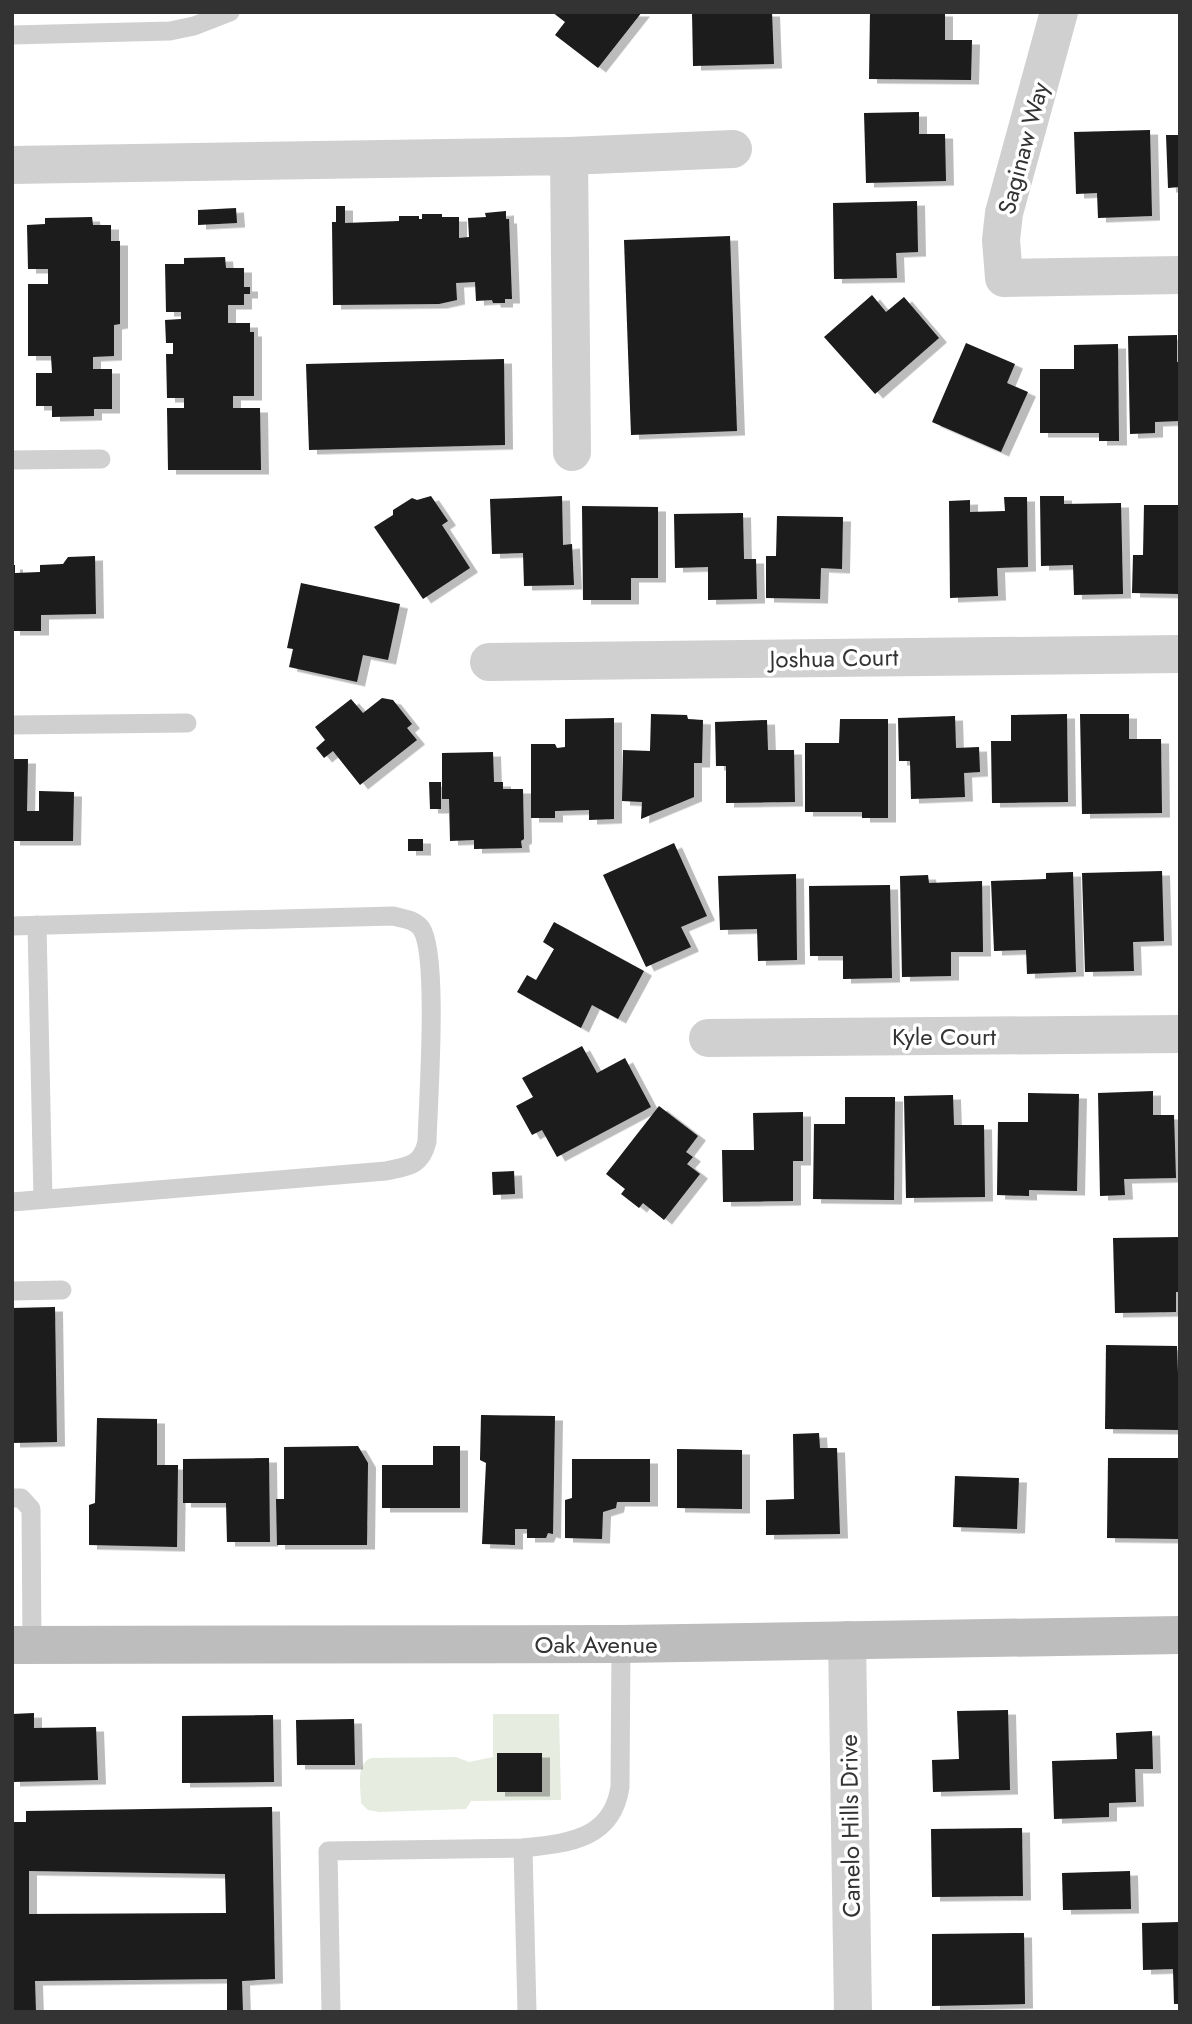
<svg xmlns="http://www.w3.org/2000/svg" width="1192" height="2024" font-family="Jost,sans-serif">
<defs>
<filter id="shadow"><feDropShadow dx="8" dy="4.5" stdDeviation="0" flood-color="#0004"/></filter>
</defs>
<rect width="100%" height="100%" fill="#fff"/>
<!-- green -->
<path fill="#e6ecdf" d="M 493,1714 L 559,1714 L 561,1800 L 471,1801 L 466,1809 L 379,1812 L 368,1810 L 361,1803 C 361,1789 355,1764 371,1758 L 456,1757 L 469,1762 L 493,1757 Z"/>
<!-- building -->
<g fill="#1a1a1a" fill-rule="evenodd" filter="url(#shadow)">
<polygon points="552,12 642,12 598,68 555,35 565,22"/>
<polygon points="692,12 772,12 774,64 693,66"/>
<polygon points="870,12 945,12 945,40 972,40 971,80 869,79"/>
<polygon points="919,112 919,134 945,134 946,181 866,183 864,113"/>
<polygon points="1150,130 1152,216 1098,218 1097,193 1076,194 1074,132"/>
<polygon points="1166,135 1180,135 1180,187 1168,188"/>
<polygon points="917,201 918,252 896,253 897,278 834,279 833,203"/>
<polygon points="336,206 345,206 345,223 399,221 399,216 419,216 419,219 422,219 422,214 442,214 442,217 459,217 459,238 469,237 468,218 486,217 485,213 506,211 506,219 509,219 512,299 505,299 505,303 493,303 492,300 476,301 475,282 456,283 457,300 439,304 333,305 332,222 336,222"/>
<polygon points="236,208 237,223 198,225 198,210"/>
<polygon points="92,217 93,225 111,225 111,241 120,241 120,324 114,325 114,356 93,357 93,369 112,369 112,409 94,409 94,416 52,417 52,406 36,406 36,373 52,373 51,356 28,356 28,284 48,284 48,269 28,269 27,225 45,224 45,218"/>
<polygon points="730,236 737,431 631,435 624,240"/>
<polygon points="225,257 226,268 244,268 244,287 250,287 250,294 244,294 244,305 228,305 228,323 250,323 250,332 254,332 254,396 233,396 233,408 260,408 261,470 168,470 167,408 184,408 184,398 167,398 166,354 173,354 173,343 166,343 165,320 181,319 181,312 166,312 165,264 184,264 184,258"/>
<polygon points="872,295 886,312 904,297 939,338 875,394 824,337"/>
<polygon points="1177,335 1177,362 1180,362 1180,421 1155,422 1155,433 1130,434 1128,336"/>
<polygon points="966,343 1015,364 1007,383 1028,392 1001,452 932,422"/>
<polygon points="1118,344 1119,441 1099,441 1099,433 1040,433 1040,369 1074,369 1074,345"/>
<polygon points="504,359 505,445 309,450 306,364"/>
<polygon points="431,496 448,521 442,525 470,568 423,599 374,527 393,515 393,510 412,498 417,500"/>
<polygon points="562,496 563,545 572,544 574,585 524,586 523,553 492,554 490,499"/>
<polygon points="1040,496 1064,496 1064,504 1121,503 1123,594 1074,595 1073,565 1041,566"/>
<polygon points="1004,497 1027,497 1028,567 997,568 998,596 950,598 949,501 970,500 970,512 1005,511"/>
<polygon points="1144,505 1180,505 1180,594 1132,593 1133,555 1143,555"/>
<polygon points="582,506 658,507 658,578 631,578 631,600 583,600"/>
<polygon points="743,513 744,559 756,559 757,599 708,600 708,567 675,568 674,514"/>
<polygon points="777,516 843,517 842,569 821,568 820,599 766,598 766,556 776,556"/>
<polygon points="95,556 96,614 41,615 41,631 12,631 12,565 15,565 15,573 40,572 40,565 63,564 68,557"/>
<polygon points="301,583 400,604 388,660 363,655 357,682 289,667 293,649 287,648"/>
<polygon points="382,698 393,700 412,724 407,728 417,740 360,785 333,751 324,758 316,748 325,740 315,727 351,699 363,713"/>
<polygon points="651,714 687,715 688,719 703,720 702,763 694,763 694,797 641,819 642,802 622,801 623,750 650,751"/>
<polygon points="1067,714 1068,802 992,803 991,741 1011,741 1011,715"/>
<polygon points="1080,714 1129,714 1129,739 1161,739 1162,813 1082,814"/>
<polygon points="955,716 956,748 979,747 980,772 964,773 965,797 911,799 910,761 899,761 898,718"/>
<polygon points="614,718 614,819 589,820 589,810 555,811 555,818 531,818 531,744 555,744 557,748 565,747 565,719"/>
<polygon points="840,719 888,719 888,818 862,818 862,812 805,812 805,743 839,743"/>
<polygon points="767,720 768,750 794,750 795,802 726,803 726,766 716,766 715,722"/>
<polygon points="493,752 494,782 503,782 503,789 523,789 524,839 521,841 522,848 474,849 474,840 450,841 449,799 442,799 442,753"/>
<polygon points="12,759 28,759 27,811 39,811 39,791 74,792 73,841 12,841"/>
<polygon points="429,782 441,782 441,809 430,809"/>
<rect x="408" y="839" width="15" height="12"/>
<polygon points="674,843 707,916 681,927 691,947 646,967 603,875"/>
<polygon points="1162,871 1164,941 1133,942 1134,971 1085,972 1082,873"/>
<polygon points="1073,872 1076,972 1027,974 1026,950 994,951 991,881 1046,879 1046,873"/>
<polygon points="796,874 797,960 758,961 757,929 720,930 718,876"/>
<polygon points="928,875 929,883 982,881 983,952 951,952 951,976 902,977 900,876"/>
<polygon points="890,885 892,978 843,979 843,956 810,956 809,886"/>
<polygon points="554,922 644,971 618,1019 592,1005 581,1028 517,992 527,975 536,980 554,949 543,942"/>
<polygon points="582,1046 597,1073 625,1058 651,1107 557,1157 542,1130 532,1135 516,1106 533,1097 522,1078"/>
<polygon points="1153,1091 1153,1115 1174,1115 1176,1178 1124,1179 1125,1195 1100,1196 1098,1093"/>
<polygon points="1028,1093 1079,1094 1077,1191 1029,1190 1029,1196 997,1195 998,1122 1028,1122"/>
<polygon points="953,1095 954,1125 984,1125 985,1197 906,1198 904,1096"/>
<polygon points="845,1097 895,1097 894,1200 813,1199 814,1124 845,1124"/>
<polygon points="659,1106 698,1136 686,1152 693,1157 687,1164 700,1174 664,1220 643,1203 639,1208 621,1194 625,1189 606,1174"/>
<polygon points="803,1112 803,1161 793,1161 793,1201 723,1202 722,1150 754,1150 753,1113"/>
<polygon points="514,1171 515,1194 493,1195 492,1172"/>
<polygon points="1180,1237 1180,1292 1176,1292 1176,1312 1115,1313 1113,1238"/>
<polygon points="55,1307 57,1442 12,1443 12,1308"/>
<polygon points="1106,1345 1177,1346 1180,1430 1105,1429"/>
<polygon points="481,1415 555,1416 553,1534 548,1533 546,1538 527,1538 527,1529 515,1529 515,1545 482,1544 486,1463 480,1460"/>
<polygon points="97,1418 157,1419 157,1465 178,1465 177,1547 89,1545 89,1505 95,1503"/>
<polygon points="819,1433 820,1448 837,1448 840,1534 766,1535 766,1500 794,1499 793,1434"/>
<polygon points="358,1446 368,1463 367,1545 277,1545 276,1499 284,1499 284,1447"/>
<polygon points="433,1446 460,1446 460,1508 382,1508 382,1465 433,1465"/>
<polygon points="677,1449 742,1450 742,1509 677,1508"/>
<polygon points="269,1458 270,1542 227,1542 226,1503 183,1503 183,1459"/>
<polygon points="1108,1458 1180,1458 1180,1539 1107,1538"/>
<polygon points="572,1459 650,1459 650,1502 617,1502 616,1508 603,1512 602,1539 565,1538 565,1500 572,1498"/>
<polygon points="955,1476 1019,1478 1017,1529 953,1527"/>
<polygon points="1008,1710 1010,1790 933,1792 932,1760 959,1759 957,1711"/>
<polygon points="34,1713 34,1728 96,1727 98,1780 12,1782 12,1714"/>
<polygon points="273,1715 274,1782 182,1783 182,1716"/>
<polygon points="354,1719 355,1765 297,1765 296,1720"/>
<polygon points="1152,1731 1153,1769 1135,1769 1136,1802 1109,1803 1109,1817 1054,1819 1052,1761 1117,1759 1116,1733"/>
<rect x="497" y="1753" width="45" height="39"/>
<path d="M 272,1807 L 275,1979 L 242,1981 L 243,2012 L 227,2012 L 227,1979 L 35,1981 L 36,2012 L 12,2012 L 12,1822 L 26,1822 L 26,1811 ZM 29,1871 L 225,1874 L 226,1913 L 29,1914 Z"/>
<polygon points="1022,1828 1023,1896 932,1897 931,1829"/>
<polygon points="1130,1871 1131,1909 1063,1910 1062,1873"/>
<polygon points="1180,1922 1180,2004 1174,2004 1173,1969 1143,1970 1142,1923"/>
<polygon points="1024,1933 1025,2004 932,2006 932,1934"/>
</g>
<g fill="none" stroke-linecap="round" stroke-linejoin="round">
<!-- service -->
<g stroke="#d0d0d0" stroke-width="19">
<polyline points="12,35 170,31 194,26 230,12"/>
<polyline points="12,460 101,459"/>
<polyline points="12,725 187,723"/>
<polyline points="37,925 43,1199"/>
<path d="M 12,926 L 393,916 C 404,919 414,919 421,928 C 439,953 428,1103 427,1142 C 421,1166 409,1166 386,1171 L 12,1202"/>
<polyline points="12,1291 62,1290"/>
<polyline points="12,1498 21,1498 31,1509 32,1644"/>
<polyline points="523,1848 527,2012"/>
<path d="M 331,2012 L 328,1851 L 523,1848 C 568,1843 612,1840 620,1787 L 621,1644"/>
</g>
<!-- minor -->
<g stroke="#d0d0d0" stroke-width="38">
<polyline points="1059,12 1004,213 1001,240 1004,278 1180,275"/>
<polyline points="569,156 733,149"/>
<polyline points="12,165 569,156 572,452"/>
<polyline points="489,662 1180,654"/>
<polyline points="708,1038 1180,1034"/>
</g>
<!-- tertiary -->
<polyline stroke="#d0d0d0" stroke-width="38" points="847,1640 853,2012"/>
<!-- secondary -->
<polyline stroke="#bdbdbd" stroke-width="38" points="12,1645 621,1644 1180,1635"/>
</g>
<g text-anchor="middle" dominant-baseline="central" stroke-width="7" stroke-linejoin="round" paint-order="stroke">
<!-- street labels -->
<g font-size="24" fill="#333" stroke="#fff">
<text transform="translate(1023 148) rotate(-75)">Saginaw Way</text>
<text transform="translate(834 658) rotate(-1)">Joshua Court</text>
<text x="944" y="1036">Kyle Court</text>
<text x="596" y="1644">Oak Avenue</text>
<text transform="translate(850 1826) rotate(-91)">Canelo Hills Drive</text>
</g>
</g>
<!-- border -->
<rect width="1192" height="2024" fill="none" stroke="#333333" stroke-width="28"/>
</svg>
